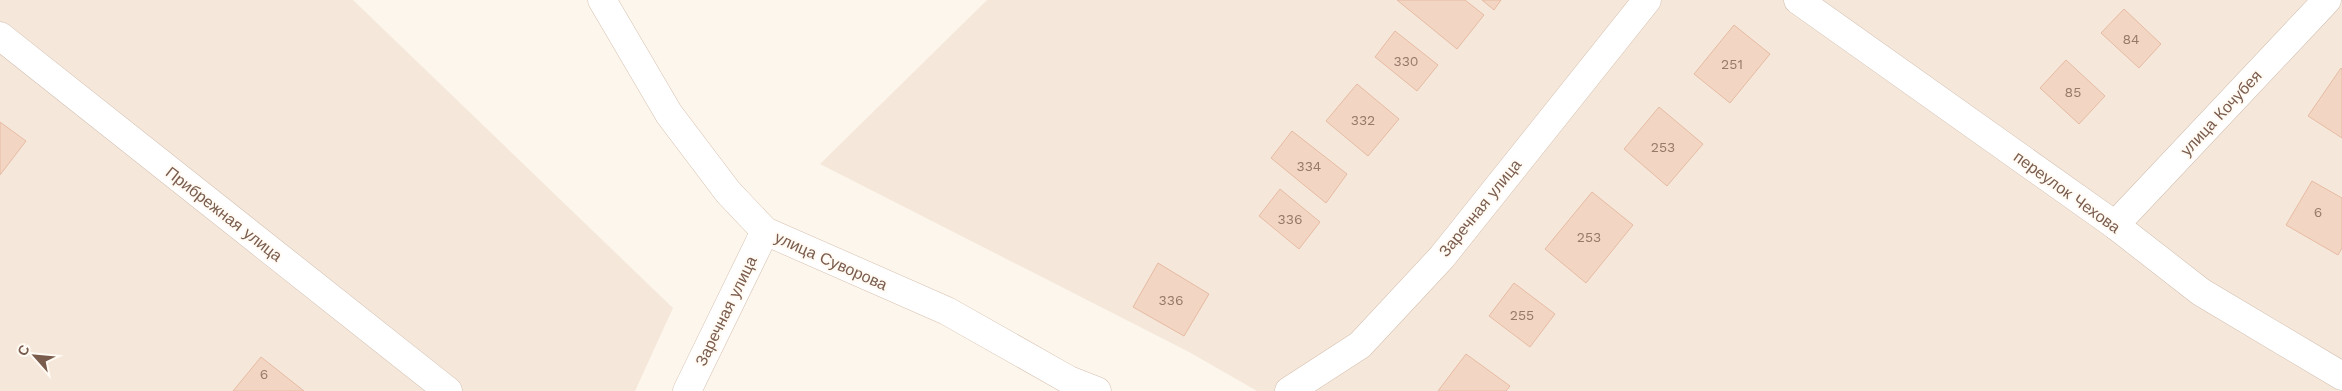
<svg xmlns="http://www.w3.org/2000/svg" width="2342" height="391" font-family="'Work Sans',sans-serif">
<rect width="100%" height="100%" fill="#fdf6ec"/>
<!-- residential -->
<g fill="#f5e8da">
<polygon points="0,0 353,0 673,308 635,391 0,391"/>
<polygon points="987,0 2342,0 2342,391 1257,391 1189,352 820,164"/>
</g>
<!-- building -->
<g fill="#f3d5c3" stroke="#e6bba3">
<polygon points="1397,0 1465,0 1484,15 1457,49"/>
<polygon points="1482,0 1501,0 1494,10"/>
<polygon points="2124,9 2161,44 2139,68 2101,33"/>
<polygon points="1734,25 1770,54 1730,103 1694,74"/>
<polygon points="1395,31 1438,65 1417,91 1375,57"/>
<polygon points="2066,60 2105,96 2079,124 2040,88"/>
<polygon points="2341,68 2342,69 2342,138 2308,116"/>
<polygon points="1357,84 1399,119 1368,156 1326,121"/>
<polygon points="1659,107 1703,144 1667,186 1624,149"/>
<polygon points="0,122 26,141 0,175"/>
<polygon points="1292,131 1347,174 1326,203 1271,158"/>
<polygon points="2312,181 2342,198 2342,248 2338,255 2286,225"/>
<polygon points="1280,189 1320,222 1299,249 1259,216"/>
<polygon points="1592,192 1633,225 1586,283 1545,249"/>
<polygon points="1158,263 1209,294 1184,336 1133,307"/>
<polygon points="1514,283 1555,314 1530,347 1489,316"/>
<polygon points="1466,354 1510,386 1506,391 1438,391"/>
<polygon points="261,357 304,391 233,391"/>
</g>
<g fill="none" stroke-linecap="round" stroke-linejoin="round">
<!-- street casing -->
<g stroke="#d1beb0" stroke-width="29">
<g id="street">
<polyline points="1798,0 2115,225 2201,292 2342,376"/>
<polyline points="0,36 448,391"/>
<polyline points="2115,225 2327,0"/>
</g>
</g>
<!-- secondary casing -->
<g stroke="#d6c0b0" stroke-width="29">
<g id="secondary">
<polyline points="602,0 669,114 728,192 765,231 947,311 1069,380 1097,391"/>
<polyline points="687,391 765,231"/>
<polyline points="1289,391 1360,345 1442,257 1647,0"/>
</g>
</g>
<!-- street -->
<use href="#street" stroke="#fff" stroke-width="28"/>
<!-- secondary -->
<use href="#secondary" stroke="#fff" stroke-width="28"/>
</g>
<g text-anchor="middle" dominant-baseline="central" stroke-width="4" stroke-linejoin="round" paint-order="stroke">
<!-- number labels -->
<g font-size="14" fill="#987a6a">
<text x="2131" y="39">84</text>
<text x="1406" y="61">330</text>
<text x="1732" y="64">251</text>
<text x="2073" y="92">85</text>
<text x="1363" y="120">332</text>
<text x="1663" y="147">253</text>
<text x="1309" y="166">334</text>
<text x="2318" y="212">6</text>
<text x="1290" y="219">336</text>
<text x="1589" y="237">253</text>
<text x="1171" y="300">336</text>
<text x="1522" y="315">255</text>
<text x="264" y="374">6</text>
</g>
<!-- street labels -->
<g font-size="16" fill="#7a5c4d" stroke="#fffaf3">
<text transform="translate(2221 113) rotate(-47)">улица Кочубея</text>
<text transform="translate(2067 192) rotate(36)">переулок Чехова</text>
<text transform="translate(1480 208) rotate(-51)">Заречная улица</text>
<text transform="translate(224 214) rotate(38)">Прибрежная улица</text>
<text transform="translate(831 261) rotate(24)">улица Суворова</text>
<text transform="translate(726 311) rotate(-64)">Заречная улица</text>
</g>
</g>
<!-- north arrow -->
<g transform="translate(35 356) rotate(297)" stroke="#fffaf3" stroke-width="4" paint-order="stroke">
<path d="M0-4L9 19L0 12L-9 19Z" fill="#7a5c4d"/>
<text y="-8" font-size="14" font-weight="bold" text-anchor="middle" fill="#7a5c4d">С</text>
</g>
</svg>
